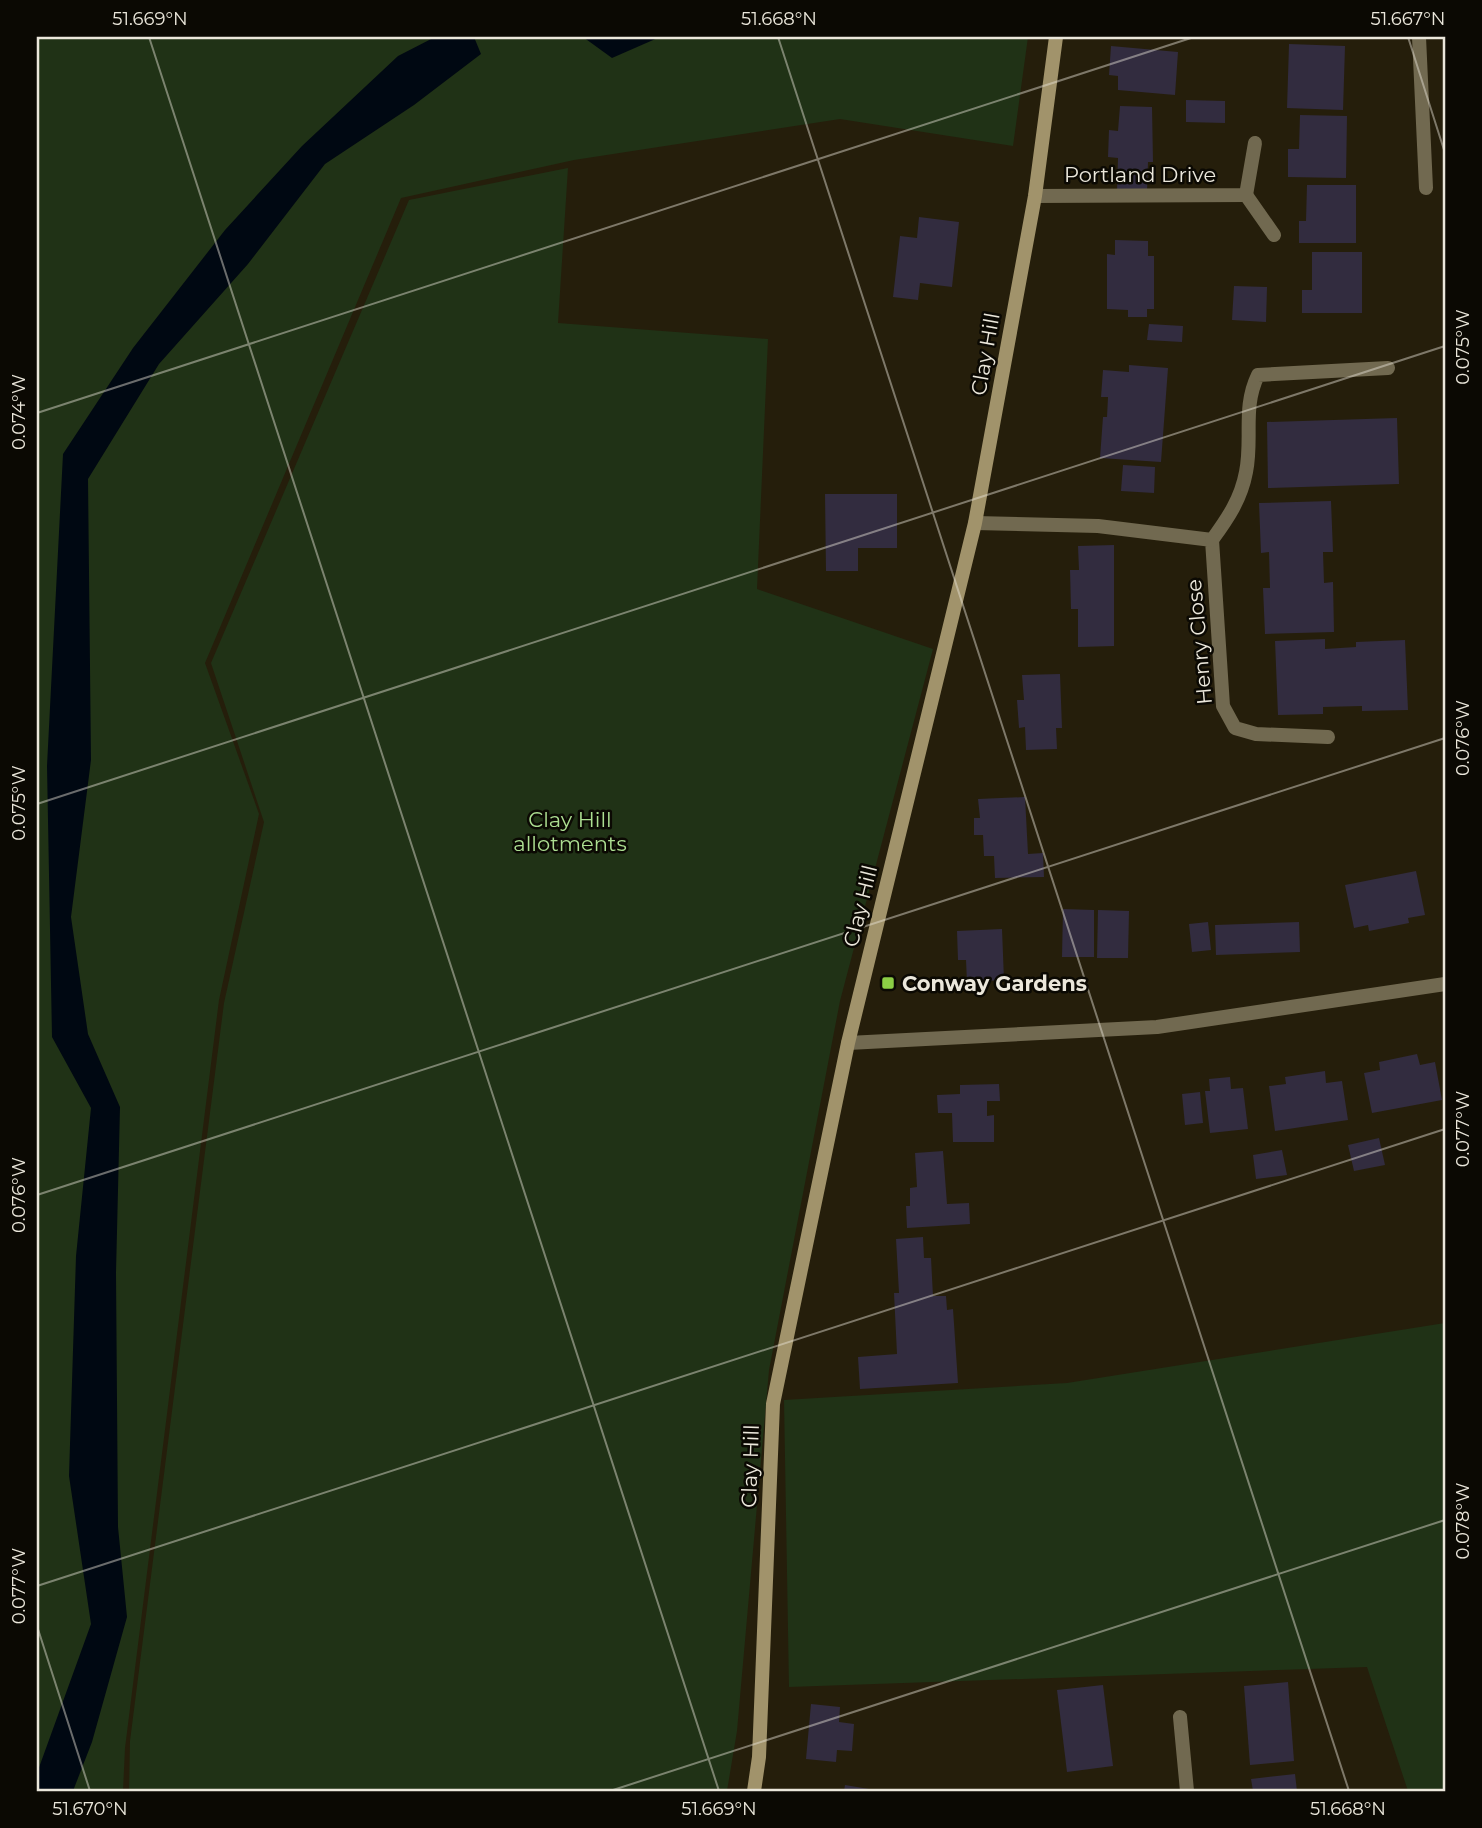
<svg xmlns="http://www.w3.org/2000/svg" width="1482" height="1828" font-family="Montserrat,sans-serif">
<rect width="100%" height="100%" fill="#251e0b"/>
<!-- green -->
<g fill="#203216">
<polygon points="37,37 1028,37 1013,146 840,119 574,160 401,198 205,663 259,814 219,1000 125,1748 123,1791 37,1791"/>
<polygon points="568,168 558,323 768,339 757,589 933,649 840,1001 769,1370 737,1731 727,1791 129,1791 130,1741 224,1003 264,822 211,663 409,200"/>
<polygon points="1445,1323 1445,1791 1408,1791 1367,1667 789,1687 784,1400 1067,1383"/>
</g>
<!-- water -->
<g fill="#000812">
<polygon points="435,37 474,37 481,54 414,105 325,164 248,264 159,364 88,479 91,760 71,917 88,1034 120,1107 116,1273 118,1527 127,1617 92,1742 73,1791 37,1791 37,1773 91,1624 69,1476 76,1256 91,1108 52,1037 47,766 63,454 133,348 225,230 302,146 398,56"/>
<polygon points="583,37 660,37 612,58"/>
</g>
<!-- building -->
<g fill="#322c3f">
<polygon points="1289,44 1345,46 1343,110 1287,108"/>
<polygon points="1111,46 1178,52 1175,95 1118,90 1118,76 1109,75"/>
<polygon points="1186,100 1225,101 1225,123 1186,122"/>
<polygon points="1120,106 1152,107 1153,162 1148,162 1147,192 1117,191 1118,158 1108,157 1109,130 1118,131"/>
<polygon points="1300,115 1347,116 1346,178 1288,177 1288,149 1299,149"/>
<polygon points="1307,185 1356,185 1356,243 1299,243 1299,221 1306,221"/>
<polygon points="919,217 959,222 952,287 920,283 918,300 893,297 900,236 917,238"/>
<polygon points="1115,240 1148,241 1148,256 1154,256 1154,309 1147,309 1147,317 1128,317 1128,310 1107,309 1107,254 1115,255"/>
<polygon points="1312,252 1362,252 1362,313 1302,313 1302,290 1312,290"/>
<polygon points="1234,286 1267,287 1266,322 1232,320"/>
<polygon points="1149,324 1183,326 1182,342 1147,340"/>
<polygon points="1129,365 1168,368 1161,462 1100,458 1103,417 1107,417 1108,397 1101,397 1103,370 1129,372"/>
<polygon points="1397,418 1399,484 1268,488 1267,422"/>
<polygon points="1123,465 1155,467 1154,493 1121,491"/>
<polygon points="825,494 897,494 897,548 858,548 858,571 826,571"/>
<polygon points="1331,501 1333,552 1323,552 1324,583 1333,582 1334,632 1265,634 1263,588 1270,588 1269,552 1261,553 1259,503"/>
<polygon points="1114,545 1114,646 1078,647 1078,609 1071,609 1070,570 1079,570 1078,546"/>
<polygon points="1325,639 1325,649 1356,647 1356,642 1405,640 1408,710 1362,711 1362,706 1323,707 1323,714 1278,715 1275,641"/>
<polygon points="1060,674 1062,728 1056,728 1057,749 1026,750 1025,727 1019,728 1017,700 1024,700 1022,675"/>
<polygon points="1025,797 1028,854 1043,853 1044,877 995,878 994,856 984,856 983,835 974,835 974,818 980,818 978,799"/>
<polygon points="1416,871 1425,915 1408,918 1409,923 1369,931 1368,925 1354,928 1345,885"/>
<polygon points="1063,909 1094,910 1094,957 1062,957"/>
<polygon points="1098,910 1129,911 1128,958 1097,958"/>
<polygon points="1208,922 1211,950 1192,952 1189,924"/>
<polygon points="1299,922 1300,952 1216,955 1215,925"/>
<polygon points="1002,929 1004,980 967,982 966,960 958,960 957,931"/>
<polygon points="1417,1054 1420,1065 1435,1062 1442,1100 1372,1113 1364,1073 1380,1070 1379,1062"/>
<polygon points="1325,1071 1326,1083 1342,1081 1348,1120 1275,1131 1269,1086 1286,1084 1285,1077"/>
<polygon points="1230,1077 1231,1089 1243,1088 1248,1129 1210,1133 1205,1091 1210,1091 1209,1079"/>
<polygon points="999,1084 1000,1101 987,1101 987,1116 994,1115 994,1142 953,1142 952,1113 938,1113 937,1095 960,1094 960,1085"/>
<polygon points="1200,1092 1203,1123 1185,1125 1182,1094"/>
<polygon points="1379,1138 1385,1165 1354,1171 1348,1145"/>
<polygon points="1282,1150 1287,1175 1256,1179 1253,1155"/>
<polygon points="943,1151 947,1204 969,1203 970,1224 907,1228 906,1206 910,1206 910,1188 917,1187 915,1153"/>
<polygon points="923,1237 924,1258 931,1258 933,1296 946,1296 947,1310 953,1309 958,1383 860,1389 858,1357 897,1354 894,1293 899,1293 896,1239"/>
<polygon points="1288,1682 1294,1761 1250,1765 1244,1686"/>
<polygon points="1103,1685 1113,1766 1067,1772 1057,1690"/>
<polygon points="811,1704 840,1707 839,1722 854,1724 852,1751 837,1750 836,1762 806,1759"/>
<polygon points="1295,1774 1297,1791 1253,1791 1251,1779"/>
<polygon points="845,1785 875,1790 875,1791 844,1791"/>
</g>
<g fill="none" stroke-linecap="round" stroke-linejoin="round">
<!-- lane -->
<polyline stroke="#716950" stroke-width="14" points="1419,37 1426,188"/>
<!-- street -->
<g stroke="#716950" stroke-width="14">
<polyline points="1246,195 1274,235"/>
<polyline points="1035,196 1246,195 1255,143"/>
<polyline points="975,523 1098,526 1212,540 1223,706 1235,728 1256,734 1328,737"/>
<path d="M 1212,540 C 1228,518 1241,499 1246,472 C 1253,438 1242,408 1258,375 L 1388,368"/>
<polyline points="848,1043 1157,1027 1445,984"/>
<polyline points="1180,1717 1187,1791"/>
</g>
<!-- secondary -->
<polyline stroke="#a1936b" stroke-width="14" points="754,1791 759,1757 773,1404 848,1043 975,523 1035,196 1056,37"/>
</g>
<!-- ticks -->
<path fill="none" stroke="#ebe7db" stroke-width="2" stroke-opacity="0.45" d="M 149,37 L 719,1791M 778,37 L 1349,1791M 1408,37 L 1445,153M 37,413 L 1194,37M 37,804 L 1445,346M 37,1195 L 1445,738M 37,1586 L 1445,1129M 37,1626 L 90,1791M 610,1791 L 1445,1520"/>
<!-- markers -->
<rect fill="#8cce45" stroke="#0b0903" stroke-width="2.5" x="881" y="976" width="14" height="14" rx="3.5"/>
<g text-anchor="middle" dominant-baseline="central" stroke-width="5" stroke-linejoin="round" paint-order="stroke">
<!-- street labels -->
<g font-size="21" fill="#ebe7db" stroke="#0b0903">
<text x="1140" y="174">Portland Drive</text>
<text transform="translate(985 354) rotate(-80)">Clay Hill</text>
<text transform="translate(1199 642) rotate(-95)">Henry Close</text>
<text transform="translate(860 906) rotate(-76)">Clay Hill</text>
<text transform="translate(750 1466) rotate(-88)">Clay Hill</text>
</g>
<!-- park labels -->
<g font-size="21" fill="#acde91" stroke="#0b0903">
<text x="570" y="819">Clay Hill<tspan x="570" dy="24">allotments</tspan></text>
</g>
<!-- poi labels -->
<g font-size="21" font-weight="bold" fill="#ebe7db" stroke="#0b0903" text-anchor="start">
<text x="902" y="983">Conway Gardens</text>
</g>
</g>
<!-- border -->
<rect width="1482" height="1828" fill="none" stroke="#0b0903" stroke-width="77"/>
<rect x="38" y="38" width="1406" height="1752" fill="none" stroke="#ebe7db" stroke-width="2.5"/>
<g font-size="18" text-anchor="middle" fill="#ebe7db">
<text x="150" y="25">51.669°N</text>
<text x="779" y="25">51.668°N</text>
<text x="1408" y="25">51.667°N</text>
<text transform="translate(1463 347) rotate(-90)" y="6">0.075°W</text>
<text transform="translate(19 412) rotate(-90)" y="6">0.074°W</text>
<text transform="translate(1463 738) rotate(-90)" y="6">0.076°W</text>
<text transform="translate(19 803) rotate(-90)" y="6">0.075°W</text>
<text transform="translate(1463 1129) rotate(-90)" y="6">0.077°W</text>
<text transform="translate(19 1195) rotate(-90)" y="6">0.076°W</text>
<text transform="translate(1463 1521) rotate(-90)" y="6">0.078°W</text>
<text transform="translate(19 1586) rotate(-90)" y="6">0.077°W</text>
<text x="90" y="1815">51.670°N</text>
<text x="719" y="1815">51.669°N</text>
<text x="1348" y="1815">51.668°N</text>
</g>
</svg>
